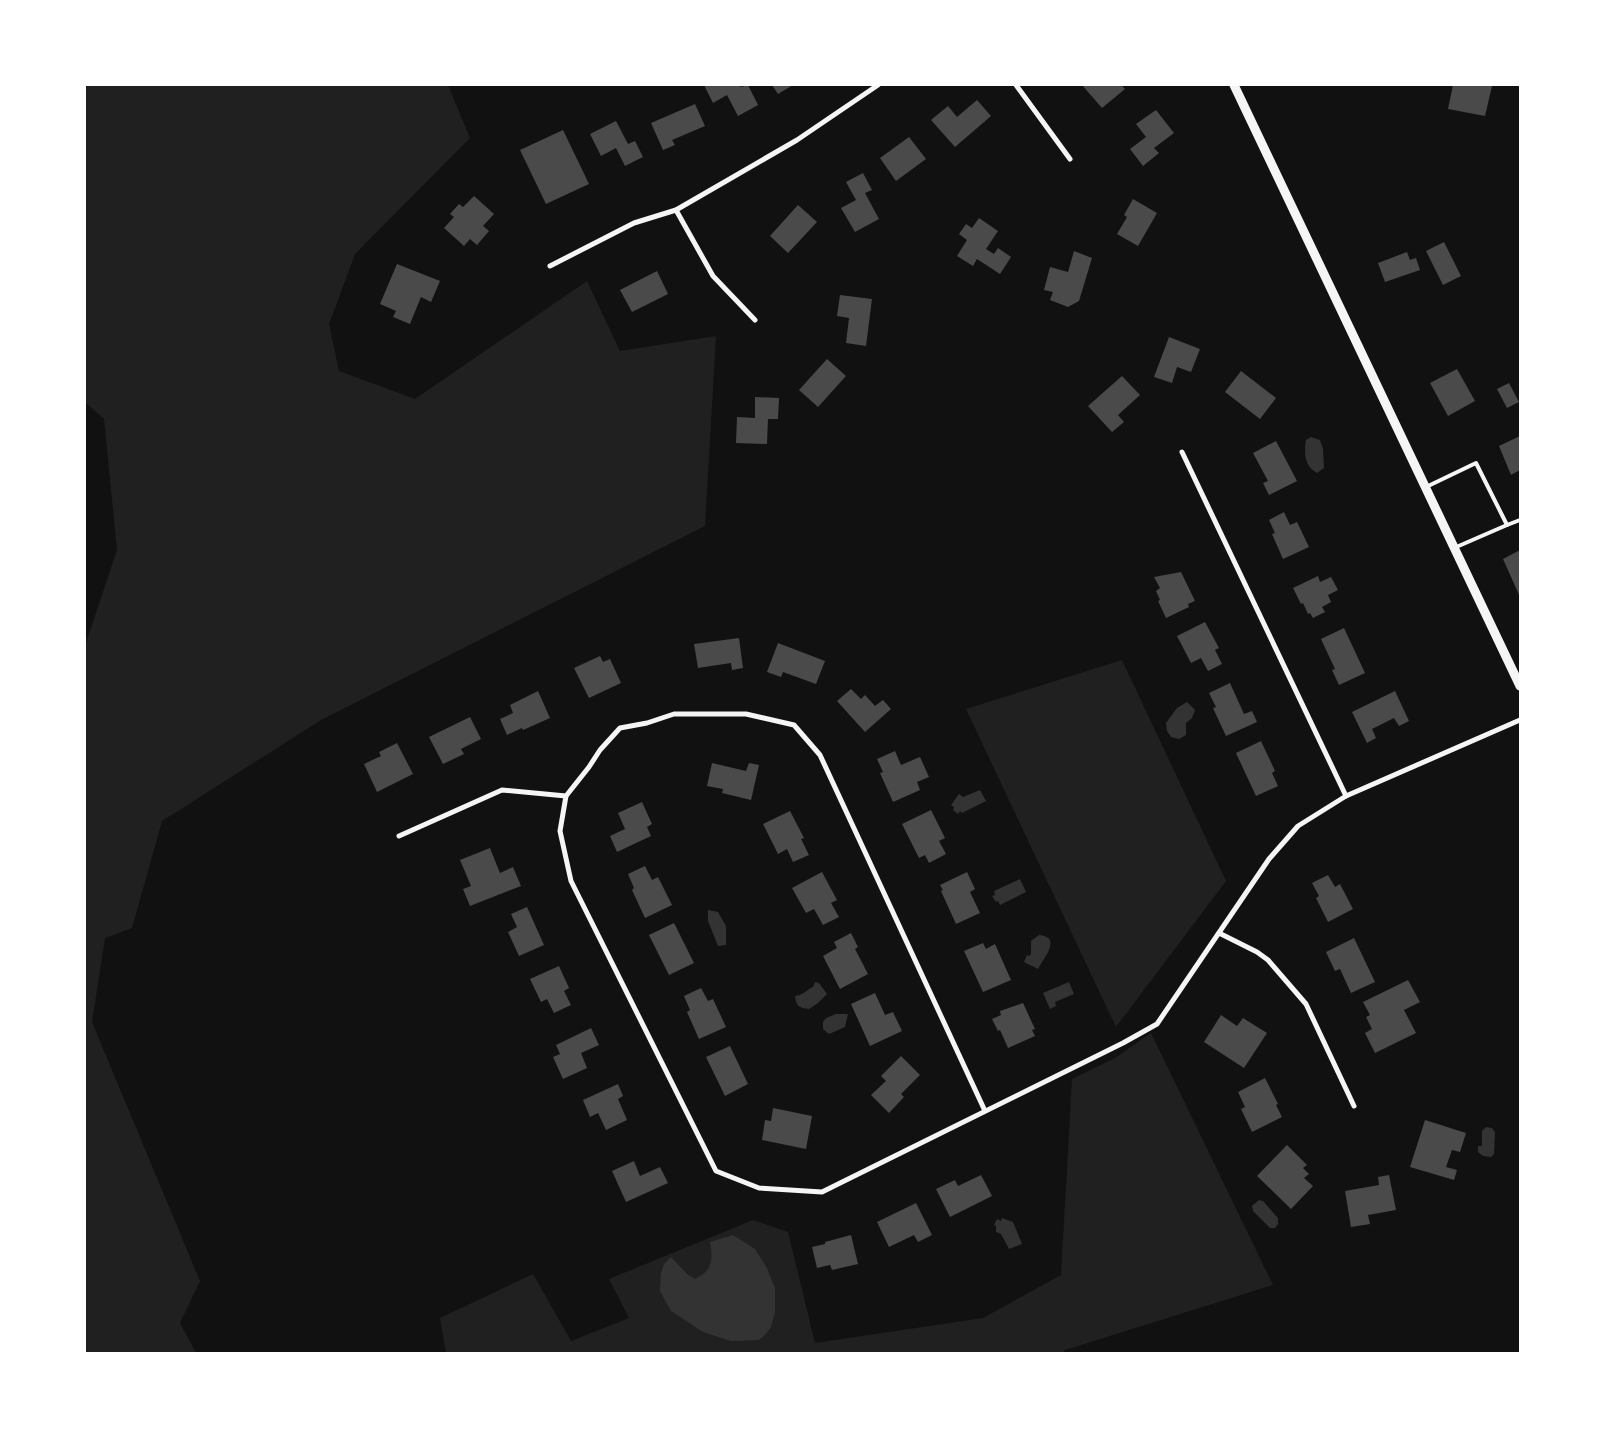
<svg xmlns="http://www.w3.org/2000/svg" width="1605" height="1438" font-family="'DM Sans',sans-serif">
<rect width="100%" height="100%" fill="#111"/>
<!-- green -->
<g fill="#202020">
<polygon points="85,85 448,85 470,138 355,254 329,324 339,371 415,399 587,281 620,351 716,336 705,526 321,720 162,821 132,928 105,938 92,1022 200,1281 180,1323 196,1353 85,1353 85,646 117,550 104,419 85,402"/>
<polygon points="1122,660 1226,881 1116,1027 966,709"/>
<polygon points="1151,1033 1273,1285 1065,1350 1063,1353 446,1353 440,1318 533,1274 571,1341 629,1318 609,1279 753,1220 788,1232 815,1343 983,1318 1061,1275 1072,1079 1115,1058"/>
</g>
<!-- water -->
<g fill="#333">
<path d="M 1311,437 L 1320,440 L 1323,449 L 1324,468 L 1317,473 C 1304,466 1304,453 1306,440 Z"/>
<polygon points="1187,702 1195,710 1192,718 1186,723 1186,735 1179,739 1171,737 1167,731 1166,723 1177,708"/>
<polygon points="980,790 986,801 962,813 960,811 958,814 953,810 954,807 951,805 959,794 963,797"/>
<polygon points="1020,879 1026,892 1000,905 998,901 996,902 992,896 995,895 994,891"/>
<polygon points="708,910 718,912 726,926 726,945 718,946 708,921"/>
<path d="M 1039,935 C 1063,937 1043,959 1038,969 L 1024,962 L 1027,955 L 1029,956 L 1031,954 L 1031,941 Z"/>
<path d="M 815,982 L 819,983 L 827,994 L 818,1003 L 809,1009 C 799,1008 796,1006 795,996 C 804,995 806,990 813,987 Z"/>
<polygon points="1069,982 1074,994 1055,1002 1056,1006 1050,1009 1043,993"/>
<polygon points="836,1014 848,1014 845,1027 829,1034 823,1029 823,1022 826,1018"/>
<polygon points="1486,1127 1492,1128 1495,1132 1494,1154 1491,1157 1483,1156 1478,1152 1478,1146 1482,1146 1482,1131"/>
<polygon points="1259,1200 1263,1201 1278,1218 1278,1224 1275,1228 1270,1228 1253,1211 1252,1206"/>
<polygon points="1002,1218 1013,1222 1022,1244 1009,1249 1001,1234 996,1232 996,1226 994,1225 997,1219 1001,1221"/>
<path d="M 733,1235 L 755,1249 L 767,1268 L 775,1288 L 775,1311 L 771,1327 L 764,1336 L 759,1340 L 731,1341 L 703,1332 L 671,1311 L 660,1291 L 661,1273 L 664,1264 L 671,1257 L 687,1274 L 695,1279 C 713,1270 713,1260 710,1242 Z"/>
</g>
<!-- building -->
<g fill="#4a4a4a">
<polygon points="704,85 739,85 741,87 748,85 758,105 738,116 727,95 713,103"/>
<polygon points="772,85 793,85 778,94"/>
<polygon points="1082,85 1121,85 1125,89 1102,108"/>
<polygon points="1453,85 1492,86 1485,116 1448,109"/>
<polygon points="977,100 991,116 955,147 931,120 948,106 957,117"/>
<polygon points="695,104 705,126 672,140 675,145 663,150 651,123"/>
<polygon points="1156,110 1174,133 1154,148 1159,153 1143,166 1130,149 1146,137 1136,124"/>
<polygon points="616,121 628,144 635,141 643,157 625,166 616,148 601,156 590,134"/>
<polygon points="563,130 589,184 546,204 520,150"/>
<polygon points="909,137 926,159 896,181 880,158"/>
<polygon points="863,173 872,190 865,193 879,219 855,232 841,208 856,200 846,182"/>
<polygon points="474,196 494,214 483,226 489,231 477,245 470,239 464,246 444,228 454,217 450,214 459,204 463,207"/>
<polygon points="1133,199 1157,213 1138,246 1117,234 1127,217 1124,215"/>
<polygon points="798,205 817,222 788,253 770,236"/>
<polygon points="979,218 998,231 986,249 994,254 998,248 1011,257 1000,274 977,259 973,266 957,256 967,240 959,234 966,224 972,228"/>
<polygon points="1444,242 1461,276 1443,285 1426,251"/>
<polygon points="1074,251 1092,258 1079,301 1068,307 1050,300 1053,292 1044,290 1050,267 1068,272"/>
<polygon points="1407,252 1410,260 1416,258 1420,270 1385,282 1378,263"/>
<polygon points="397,264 440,281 431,302 421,297 410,324 393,317 396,311 380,304"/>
<polygon points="657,271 668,294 632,312 620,290"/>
<polygon points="840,295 872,299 866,346 846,343 849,318 837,316"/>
<polygon points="1169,337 1200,349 1191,372 1177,367 1172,383 1154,377"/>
<polygon points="827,359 846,376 818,407 799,390"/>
<polygon points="1457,369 1475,401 1448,416 1430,383"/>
<polygon points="1241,371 1276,398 1260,419 1225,392"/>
<polygon points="1122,376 1140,395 1118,415 1124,422 1112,432 1088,406"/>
<polygon points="1509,383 1519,402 1507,408 1497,389"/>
<polygon points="755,397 779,398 778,419 768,419 767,444 736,443 737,417 755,418"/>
<polygon points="1520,436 1520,470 1511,475 1499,446"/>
<polygon points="1276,441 1297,481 1269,495 1263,483 1268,481 1253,453"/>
<polygon points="1284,512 1290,525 1297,522 1309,547 1283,559 1272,534 1275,533 1269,520"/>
<polygon points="1520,550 1520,597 1503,559"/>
<polygon points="1181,572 1195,601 1188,604 1189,607 1166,618 1158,601 1160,600 1156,591 1160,588 1154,577"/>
<polygon points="1318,576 1320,582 1331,577 1338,590 1328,595 1331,602 1322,607 1325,612 1313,618 1310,613 1308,614 1303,603 1301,604 1293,588"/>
<polygon points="1205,622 1219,648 1215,650 1222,664 1208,671 1201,658 1191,663 1177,636"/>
<polygon points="1344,628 1365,673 1339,685 1332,670 1335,669 1321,639"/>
<polygon points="739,638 743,668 732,670 731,663 698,668 694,644"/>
<polygon points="778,643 825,661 816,684 783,672 781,677 767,672"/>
<polygon points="600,656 603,662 610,659 621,683 589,698 574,668"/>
<polygon points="1230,683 1244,714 1252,711 1257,722 1226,736 1213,708 1216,707 1209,693"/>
<polygon points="851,689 861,699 865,695 875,706 883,700 891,709 865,732 837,701"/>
<polygon points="538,691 550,718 523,730 522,728 507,735 500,719 513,713 510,705"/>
<polygon points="1395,691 1409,721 1399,726 1394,718 1372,729 1376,738 1367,743 1352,712"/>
<polygon points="470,717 481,739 461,749 464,754 443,764 429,737"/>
<polygon points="1261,741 1275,771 1272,773 1278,786 1256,796 1236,753"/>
<polygon points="397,743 413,774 377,792 364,764 381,756 379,752"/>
<polygon points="895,751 901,765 920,757 929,777 917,782 920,790 893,802 880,773 883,772 877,759"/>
<polygon points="712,763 746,771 749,763 759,765 751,800 722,793 723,789 707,786"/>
<polygon points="642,802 652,824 647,827 651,836 617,852 610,836 625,829 618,813"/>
<polygon points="931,810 945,838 939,841 946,854 929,863 925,855 919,858 902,824"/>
<polygon points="790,811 804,838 801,839 809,855 793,862 787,849 778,854 763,824"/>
<polygon points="490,848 500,873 513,867 521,886 470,906 463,889 471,886 460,860"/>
<polygon points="645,866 652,880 658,877 672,905 645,918 632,890 634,888 628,874"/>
<polygon points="822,872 837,900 831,903 839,917 823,925 814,909 806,913 792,888"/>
<polygon points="967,872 975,889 970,892 980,913 956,924 941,891 943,890 940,885"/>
<polygon points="1328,875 1335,887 1340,884 1353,909 1328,922 1316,898 1319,896 1312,883"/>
<polygon points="527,907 544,945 519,956 508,932 517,927 511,914"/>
<polygon points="674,923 694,963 669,975 649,935"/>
<polygon points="851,933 858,947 855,949 868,974 840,989 823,956 837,948 834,942"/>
<polygon points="1354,938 1375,982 1351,993 1340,969 1335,971 1326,952"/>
<polygon points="983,943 986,949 995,944 1011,980 983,992 964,951"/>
<polygon points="559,966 569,988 564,991 571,1005 554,1013 547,999 541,1002 530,979"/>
<polygon points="1408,980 1420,1002 1404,1010 1416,1033 1375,1053 1365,1033 1372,1029 1366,1017 1370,1015 1363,1002"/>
<polygon points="701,988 708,1001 713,999 726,1027 699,1039 687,1012 690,1010 684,996"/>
<polygon points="875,993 885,1015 893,1012 902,1031 870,1046 851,1004"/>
<polygon points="1023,1003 1035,1029 1032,1030 1035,1036 1008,1048 1000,1030 998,1031 992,1019 1001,1015 1000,1011"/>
<polygon points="1221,1015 1237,1026 1243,1018 1267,1033 1244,1068 1204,1042"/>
<polygon points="591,1028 599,1045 581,1053 587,1068 563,1079 553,1057 560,1054 556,1045"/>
<polygon points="730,1046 748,1084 725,1096 706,1057"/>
<polygon points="901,1056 920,1075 901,1094 904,1097 889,1113 871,1095 886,1081 881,1076"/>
<polygon points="1265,1078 1278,1104 1276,1105 1282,1117 1252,1132 1241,1109 1245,1107 1238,1092"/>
<polygon points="618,1084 623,1096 618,1099 627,1120 606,1130 598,1113 590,1117 583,1100"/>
<polygon points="773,1108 812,1116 806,1149 762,1140 765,1120 771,1121"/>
<polygon points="1425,1120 1466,1133 1460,1152 1452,1150 1446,1167 1457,1170 1454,1180 1410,1167"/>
<polygon points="1287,1145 1307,1165 1303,1168 1309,1174 1304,1178 1313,1186 1291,1209 1257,1176"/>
<polygon points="634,1161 640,1176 660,1167 668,1183 626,1202 612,1171"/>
<polygon points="981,1175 992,1196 950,1217 936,1189 955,1180 958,1186"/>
<polygon points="1389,1175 1396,1210 1368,1215 1370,1224 1351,1227 1345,1191 1379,1185 1378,1177"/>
<polygon points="916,1203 932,1235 918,1242 914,1235 889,1247 877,1222"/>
<polygon points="851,1235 858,1264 832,1270 830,1265 817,1268 812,1247 825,1244 825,1242"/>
</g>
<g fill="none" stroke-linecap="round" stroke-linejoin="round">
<!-- service -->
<g stroke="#f5f5f5" stroke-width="4">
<polyline points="1426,487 1476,463 1507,525 1520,520"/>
<polyline points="1454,548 1507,525"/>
</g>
<!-- minor -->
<g stroke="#f5f5f5" stroke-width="5">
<polyline points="1016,85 1070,159"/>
<polyline points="676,210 713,276 755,320"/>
<polyline points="550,266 634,223 676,210 797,140 878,85"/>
<polyline points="1182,452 1346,796"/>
<polyline points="399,836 502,790 566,796"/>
<polyline points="1219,933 1257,952 1268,960 1306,1004 1354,1106"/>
<polyline points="985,1111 820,755 794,725 746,714 674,714 647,723 620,728 600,750 589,767 566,796 560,831 571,881 716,1171 759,1188 822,1192 1123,1043 1157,1024 1269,859 1298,826 1346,796 1520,720"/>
</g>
<!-- tertiary -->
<polyline stroke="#f5f5f5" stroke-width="9" points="1234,85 1520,686"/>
</g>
<!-- border -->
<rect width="1605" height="1438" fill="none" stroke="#ffffff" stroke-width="172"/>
</svg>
